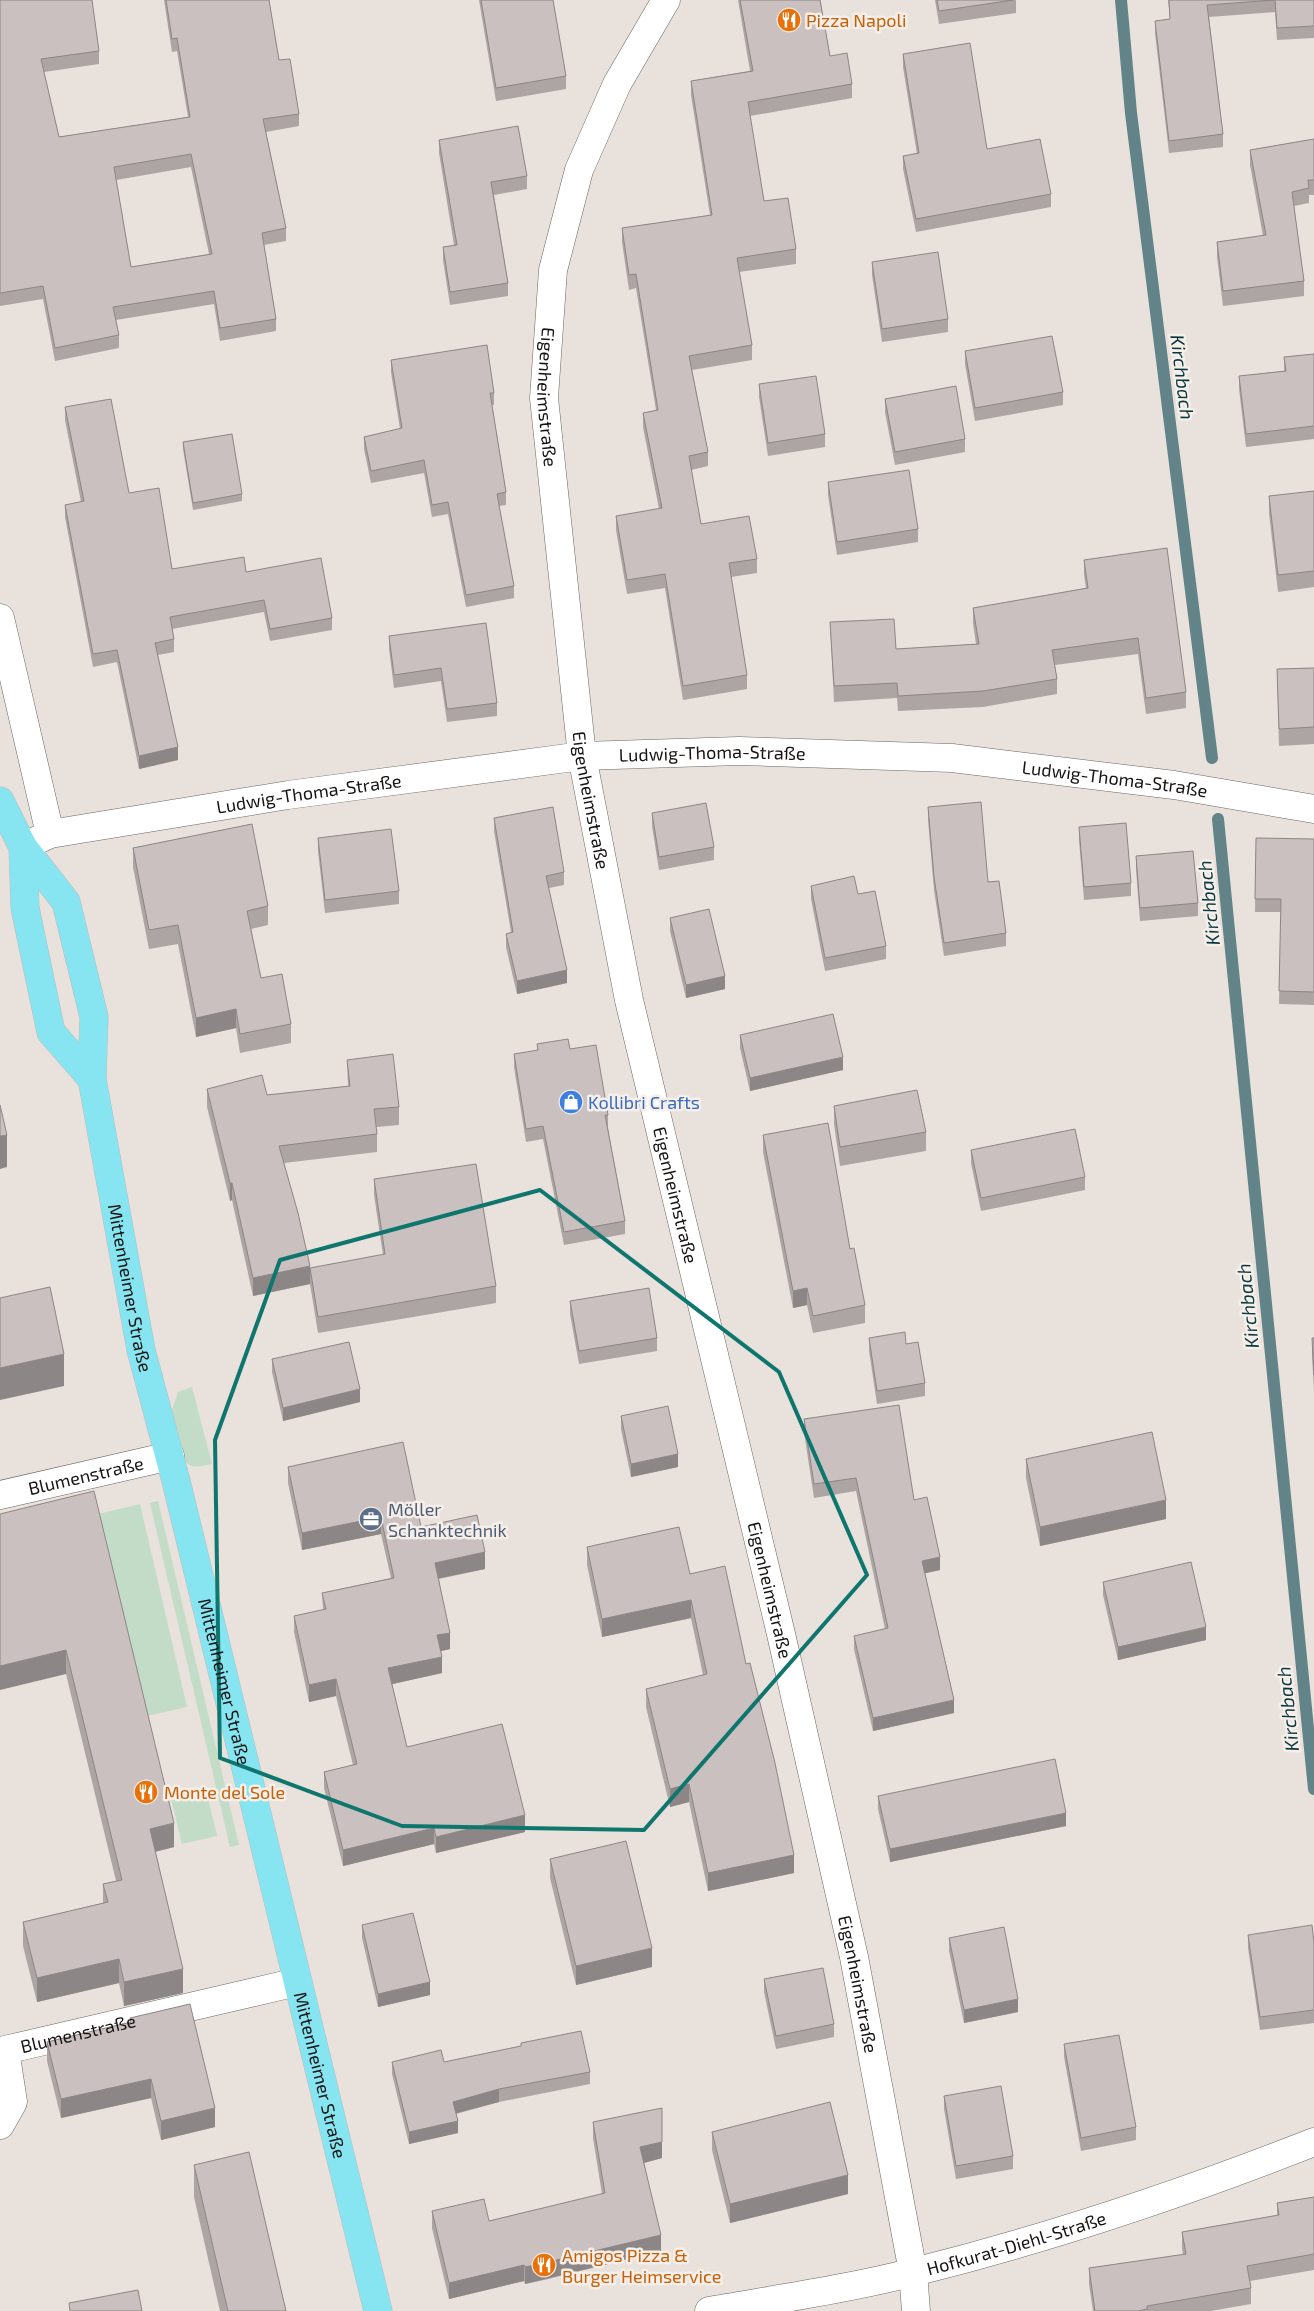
<svg xmlns="http://www.w3.org/2000/svg" width="1314" height="2311" font-family="'Exo 2',sans-serif">
<rect width="100%" height="100%" fill="#e8e1dc"/>
<!-- green -->
<g fill="#c3dcc7">
<path d="M 192,1387 L 212,1464 C 200,1466 192,1470 184,1460 L 171,1413 L 178,1392 Z"/>
<polygon points="158,1501 239,1845 230,1847 150,1503"/>
<polygon points="140,1504 187,1707 142,1717 94,1515"/>
<polygon points="206,1790 217,1836 182,1844 171,1798"/>
</g>
<g fill="none" stroke-linecap="round" stroke-linejoin="round">
<!-- stream -->
<g stroke="#628388" stroke-width="12">
<polyline points="1121,0 1131,113 1212,758"/>
<polyline points="1218,819 1314,1789"/>
</g>
<!-- minor casing -->
<g stroke="#6b6661" stroke-width="29">
<g id="minor">
<path id="s1" d="M 666,0 L 617,84 L 579,170 L 553,270 L 544,398 L 582,756 L 629,1000 L 781,1634 L 854,1957 L 913,2272 L 916,2311"/>
<polyline points="0,618 50,834"/>
<path id="s2" d="M 23,847 L 50,834 L 288,795 L 582,756 L 739,751 L 952,758 L 1174,785 L 1314,809"/>
<path id="s3" d="M 0,1495 L 170,1456"/>
<path id="s4" d="M 0,2125 L 13,2102 L 5,2050 L 297,1982"/>
<path id="s5" d="M 709,2311 C 778,2299 847,2289 914,2272 C 1050,2238 1184,2193 1314,2142"/>
</g>
</g>
<!-- major casing -->
<g stroke="#bebdbd" stroke-width="29">
<g id="major">
<path id="s6" d="M 0,801 L 23,847 L 66,902 L 94,1017 L 92,1079 L 141,1350 L 176,1481 L 378,2311"/>
<polyline points="23,847 25,908 51,1032 92,1079"/>
</g>
</g>
<!-- minor -->
<use href="#minor" stroke="#fff" stroke-width="28"/>
<!-- major -->
<use href="#major" stroke="#86e5f1" stroke-width="28"/>
</g>
<!-- wall -->
<g fill="#ada5a4" fill-rule="evenodd">
<path d="M 0,0 L 99,51 L 99,64 L 44,72 L 59,137 L 188,117 L 177,51 L 172,52 L 164,0 L 269,0 L 279,60 L 299,114 L 299,126 L 266,132 L 286,228 L 286,241 L 264,245 L 276,319 L 276,331 L 220,341 L 214,304 L 116,320 L 119,335 L 119,348 L 55,361 L 43,299 L 0,306 ZM 191,167 L 209,254 L 131,267 L 116,180 Z"/>
<polygon points="479,0 553,0 566,76 566,89 496,101"/>
<polygon points="738,0 820,0 830,56 852,84 852,98 750,116 764,201 796,249 796,264 739,272 752,345 752,360 692,370 708,452 708,466 691,470 701,524 757,559 757,573 731,577 747,675 747,689 683,700 665,588 627,594 616,530 616,516 659,509 643,427 643,413 656,410 636,288 629,290 622,242 622,228 710,215 691,95 691,81 750,71"/>
<polygon points="935,0 1016,0 1016,13 939,24"/>
<polygon points="1168,0 1314,0 1314,38 1277,40 1275,12 1209,17 1223,134 1223,147 1169,153 1155,33 1155,21 1170,19"/>
<polygon points="903,54 987,149 1051,194 1051,207 916,232 903,169 903,156 917,154 903,67"/>
<polygon points="1314,139 1314,195 1309,195 1309,203 1294,206 1304,281 1304,296 1223,306 1217,257 1217,242 1263,236 1250,165 1250,150"/>
<polygon points="439,140 527,176 527,189 494,195 508,283 508,296 450,305 443,260 443,247 454,245 439,153"/>
<polygon points="872,262 948,319 948,332 882,342 872,275"/>
<polygon points="965,351 1063,392 1063,405 975,421 965,364"/>
<polygon points="1314,354 1314,439 1246,447 1239,389 1239,376 1284,371 1284,357"/>
<polygon points="391,360 494,393 494,405 492,405 506,492 506,505 499,506 514,586 514,598 466,607 448,514 432,517 424,473 371,483 364,449 364,437 400,429 391,372"/>
<polygon points="759,384 825,434 825,447 768,456 759,397"/>
<polygon points="885,399 965,439 965,452 895,465 885,412"/>
<polygon points="65,407 129,493 172,569 246,572 332,618 332,630 270,641 264,612 172,629 174,639 174,652 158,655 178,760 139,769 117,662 93,667 65,517 65,505 81,502 65,420"/>
<polygon points="183,442 242,494 242,501 193,510 183,449"/>
<polygon points="828,482 918,529 918,542 837,555 828,495"/>
<polygon points="1314,491 1314,587 1278,592 1269,513 1269,496"/>
<polygon points="1084,560 1186,692 1186,708 1146,714 1138,654 1055,665 1057,679 1057,694 983,707 898,711 897,698 834,702 830,622 896,649 976,644 973,623 973,608 1086,588 1084,575"/>
<polygon points="389,636 497,703 497,716 447,722 441,681 394,688 389,649"/>
<polygon points="1314,668 1314,744 1279,746 1277,669"/>
<polygon points="928,807 988,882 1006,933 1006,946 944,956 934,890 928,820"/>
<polygon points="652,813 714,847 714,860 659,870 652,826"/>
<polygon points="494,818 564,872 564,885 549,888 567,983 517,994 506,947 506,934 511,932 494,831"/>
<polygon points="1079,827 1131,883 1131,896 1084,900 1079,840"/>
<polygon points="318,838 399,891 399,904 325,913 318,851"/>
<polygon points="1256,838 1314,839 1314,1005 1279,1004 1281,912 1255,912"/>
<polygon points="133,848 268,906 268,925 251,929 261,978 291,1024 291,1043 240,1053 236,1028 196,1037 178,944 149,949 133,867"/>
<polygon points="1136,856 1198,903 1198,916 1140,921 1136,869"/>
<polygon points="811,886 858,894 886,946 886,959 825,971 811,899"/>
<polygon points="670,918 725,989 686,998 670,931"/>
<polygon points="740,1035 843,1070 750,1091 740,1048"/>
<polygon points="537,1044 570,1049 608,1115 608,1128 625,1221 625,1234 564,1245 543,1139 526,1142 514,1067 514,1054 537,1051"/>
<polygon points="347,1060 399,1107 399,1125 376,1127 377,1134 377,1152 284,1163 310,1268 383,1255 374,1195 374,1179 496,1286 496,1303 318,1333 310,1284 253,1296 232,1200 230,1201 207,1107 207,1089 267,1095 348,1086"/>
<polygon points="834,1106 926,1132 926,1151 840,1166 834,1124"/>
<polygon points="763,1135 850,1249 865,1305 865,1323 813,1333 807,1305 793,1308 763,1152"/>
<polygon points="971,1150 1085,1177 1085,1190 981,1211 971,1163"/>
<polygon points="570,1301 657,1338 657,1351 579,1364 570,1314"/>
<polygon points="869,1338 906,1344 925,1383 925,1396 877,1404 869,1351"/>
<polygon points="1312,1338 1314,1338 1314,1392 1312,1355"/>
<polygon points="272,1359 360,1402 283,1421 272,1372"/>
<polygon points="621,1416 678,1467 631,1477 621,1429"/>
<polygon points="804,1419 914,1500 940,1570 925,1573 954,1713 873,1731 854,1649 854,1636 885,1629 856,1491 814,1498 804,1432"/>
<polygon points="1026,1459 1166,1519 1040,1546 1026,1478"/>
<polygon points="288,1467 421,1527 485,1569 439,1579 450,1649 441,1651 442,1673 392,1684 407,1747 525,1832 436,1853 434,1844 343,1866 324,1788 324,1772 353,1765 336,1696 309,1702 294,1632 294,1616 323,1610 322,1593 391,1578 381,1534 302,1550 288,1483"/>
<polygon points="0,1514 174,1847 155,1852 183,1993 124,2006 119,1983 37,2002 23,1946 23,1922 103,1903 103,1884 116,1881 66,1674"/>
<polygon points="587,1547 690,1574 746,1664 794,1873 708,1891 689,1802 670,1807 646,1707 646,1689 703,1675 691,1618 602,1637 587,1565"/>
<polygon points="1103,1582 1206,1640 1118,1660 1103,1595"/>
<polygon points="878,1796 1066,1826 890,1862 878,1809"/>
<polygon points="550,1859 652,1967 576,1985 550,1878"/>
<polygon points="362,1925 430,1995 378,2007 362,1938"/>
<polygon points="1248,1935 1314,1943 1314,2023 1260,2030 1248,1948"/>
<polygon points="949,1938 1018,2012 964,2023 949,1951"/>
<polygon points="764,1979 834,2024 834,2037 776,2049 764,1992"/>
<polygon points="130,2018 215,2127 161,2140 151,2098 61,2118 47,2061 47,2042 130,2022"/>
<polygon points="521,2043 590,2072 590,2084 499,2102 456,2114 458,2133 409,2144 392,2074 392,2062 444,2062 521,2046"/>
<polygon points="1064,2044 1136,2127 1136,2140 1081,2151 1064,2057"/>
<polygon points="944,2096 1013,2156 1013,2169 956,2179 944,2109"/>
<polygon points="593,2122 662,2158 644,2163 661,2251 544,2280 525,2284 524,2281 449,2299 432,2228 432,2211 489,2221 602,2194 593,2138"/>
<polygon points="712,2132 848,2194 730,2223 712,2150"/>
<polygon points="194,2165 286,2311 220,2311 194,2197"/>
<polygon points="1314,2197 1314,2270 1250,2281 1251,2288 1251,2304 1211,2311 1093,2311 1089,2284 1089,2268 1183,2255 1182,2248 1182,2232 1277,2215 1277,2203"/>
</g>
<!-- shaded-wall -->
<g fill="#8d8686">
<polygon points="178,747 178,760 139,769 139,756"/>
<polygon points="567,970 567,983 517,994 517,981"/>
<polygon points="725,976 725,989 686,998 686,985"/>
<polygon points="236,1009 236,1028 196,1037 196,1018"/>
<polygon points="843,1057 843,1070 750,1091 750,1078"/>
<polygon points="7,1135 7,1167 0,1169 0,1136"/>
<polygon points="230,1183 232,1183 232,1200 230,1201"/>
<polygon points="310,1266 310,1284 253,1296 253,1278"/>
<polygon points="807,1288 807,1305 793,1308 793,1291"/>
<polygon points="64,1354 64,1386 0,1400 0,1368"/>
<polygon points="360,1389 360,1402 283,1421 283,1408"/>
<polygon points="678,1454 678,1467 631,1477 631,1464"/>
<polygon points="1166,1500 1166,1519 1040,1546 1040,1527"/>
<polygon points="381,1517 381,1534 302,1550 302,1533"/>
<polygon points="485,1552 485,1569 435,1579 435,1563"/>
<polygon points="940,1557 940,1570 922,1574 922,1561"/>
<polygon points="691,1600 691,1618 602,1637 602,1619"/>
<polygon points="1206,1627 1206,1640 1118,1660 1118,1647"/>
<polygon points="450,1633 450,1649 437,1652 437,1635"/>
<polygon points="66,1650 66,1674 0,1690 0,1666"/>
<polygon points="442,1657 442,1673 388,1685 388,1668"/>
<polygon points="336,1679 336,1696 309,1702 309,1685"/>
<polygon points="954,1700 954,1713 873,1731 873,1718"/>
<polygon points="689,1784 689,1802 670,1807 670,1789"/>
<polygon points="1066,1813 1066,1826 890,1862 890,1849"/>
<polygon points="525,1815 525,1832 436,1853 436,1837"/>
<polygon points="174,1823 174,1847 150,1853 150,1829"/>
<polygon points="434,1828 434,1844 343,1866 343,1850"/>
<polygon points="794,1855 794,1873 708,1891 708,1873"/>
<polygon points="652,1948 652,1967 576,1985 576,1966"/>
<polygon points="119,1959 119,1983 37,2002 37,1978"/>
<polygon points="183,1969 183,1993 124,2006 124,1982"/>
<polygon points="430,1982 430,1995 378,2007 378,1994"/>
<polygon points="1018,1999 1018,2012 964,2023 964,2010"/>
<polygon points="151,2079 151,2098 61,2118 61,2099"/>
<polygon points="499,2089 499,2102 453,2114 453,2102"/>
<polygon points="215,2108 215,2127 161,2140 161,2121"/>
<polygon points="662,2108 662,2158 640,2164 640,2147"/>
<polygon points="458,2121 458,2133 409,2144 409,2132"/>
<polygon points="848,2175 848,2194 730,2223 730,2204"/>
<polygon points="661,2235 661,2251 525,2284 525,2267"/>
<polygon points="524,2265 524,2281 449,2299 449,2283"/>
</g>
<!-- building -->
<g fill="#c9c0bf" stroke="#8d8686" fill-rule="evenodd">
<path d="M 0,0 L 92,0 L 99,51 L 41,59 L 59,137 L 190,117 L 177,38 L 172,39 L 166,0 L 269,0 L 279,60 L 290,59 L 299,114 L 263,119 L 286,228 L 262,233 L 276,319 L 220,328 L 214,291 L 113,307 L 119,335 L 55,348 L 43,286 L 0,293 ZM 191,154 L 212,254 L 131,267 L 114,167 Z"/>
<polygon points="481,0 553,0 566,76 496,88"/>
<polygon points="740,0 820,0 830,56 847,53 852,84 748,102 764,201 788,198 796,249 737,258 752,345 689,356 708,452 689,456 701,524 749,516 757,559 729,563 747,675 683,686 665,574 627,580 616,516 662,508 643,413 658,410 636,274 629,275 622,228 712,215 691,81 753,71"/>
<polygon points="937,0 1013,0 939,11"/>
<polygon points="1169,0 1274,0 1207,5 1223,134 1169,141 1155,21 1170,19"/>
<polygon points="1275,0 1314,0 1314,26 1277,28"/>
<polygon points="970,43 987,149 1040,139 1051,194 916,219 903,156 919,153 903,54"/>
<polygon points="518,126 527,176 491,182 508,283 450,292 443,247 457,245 439,140"/>
<polygon points="1314,139 1314,180 1308,180 1309,188 1292,192 1304,281 1223,291 1217,242 1266,235 1250,150"/>
<polygon points="938,252 948,319 882,329 872,262"/>
<polygon points="1052,336 1063,392 975,408 965,351"/>
<polygon points="487,345 494,393 490,393 506,492 497,494 514,586 466,595 448,502 432,505 424,460 371,471 364,437 402,428 391,360"/>
<polygon points="1314,354 1314,426 1246,434 1239,376 1286,371 1284,357"/>
<polygon points="816,376 825,434 768,443 759,384"/>
<polygon points="956,386 965,439 895,452 885,399"/>
<polygon points="111,399 129,493 159,488 172,569 244,557 246,572 321,558 332,618 270,629 264,600 170,617 174,639 155,643 178,747 139,756 117,650 93,654 65,505 84,501 65,407"/>
<polygon points="232,434 242,494 193,503 183,442"/>
<polygon points="909,470 918,529 837,542 828,482"/>
<polygon points="1314,491 1314,571 1278,575 1269,496"/>
<polygon points="1167,548 1186,692 1146,698 1138,638 1052,650 1057,679 983,691 898,696 897,683 834,686 830,622 894,619 896,649 979,644 973,608 1088,588 1084,560"/>
<polygon points="486,623 497,703 447,709 441,668 394,675 389,636"/>
<polygon points="1314,668 1314,727 1279,729 1277,669"/>
<polygon points="981,802 988,882 999,881 1006,933 944,943 934,877 928,807"/>
<polygon points="706,803 714,847 659,857 652,813"/>
<polygon points="553,807 564,872 546,876 567,970 517,981 506,934 513,932 494,818"/>
<polygon points="1126,823 1131,883 1084,887 1079,827"/>
<polygon points="252,824 268,906 247,911 261,978 282,974 291,1024 240,1034 236,1009 196,1018 178,925 149,930 133,848"/>
<polygon points="391,829 399,891 325,900 318,838"/>
<polygon points="1256,838 1314,839 1314,992 1279,991 1281,899 1255,899"/>
<polygon points="1193,851 1198,903 1140,908 1136,856"/>
<polygon points="854,876 858,894 875,891 886,946 825,958 811,886"/>
<polygon points="709,909 725,976 686,985 670,918"/>
<polygon points="833,1014 843,1057 750,1078 740,1035"/>
<polygon points="568,1039 570,1049 596,1045 608,1115 605,1115 625,1221 564,1232 543,1126 526,1129 514,1054 538,1050 537,1044"/>
<polygon points="393,1054 399,1107 374,1109 377,1134 279,1146 298,1213 310,1266 253,1278 232,1183 230,1183 207,1089 262,1075 267,1095 350,1086 347,1060"/>
<polygon points="917,1090 926,1132 840,1147 834,1106"/>
<polygon points="0,1105 7,1135 0,1136"/>
<polygon points="828,1123 850,1249 854,1248 865,1305 813,1316 807,1288 793,1291 763,1135"/>
<polygon points="1075,1129 1085,1177 981,1198 971,1150"/>
<polygon points="476,1164 496,1286 318,1317 310,1268 385,1254 374,1179"/>
<polygon points="50,1287 64,1354 0,1368 0,1298"/>
<polygon points="649,1288 657,1338 579,1351 570,1301"/>
<polygon points="905,1332 906,1344 918,1342 925,1383 877,1391 869,1338"/>
<polygon points="1312,1338 1314,1338 1314,1375"/>
<polygon points="349,1342 360,1389 283,1408 272,1359"/>
<polygon points="899,1405 914,1500 927,1497 940,1557 922,1561 954,1700 873,1718 854,1636 888,1628 856,1478 814,1484 804,1419"/>
<polygon points="668,1406 678,1454 631,1464 621,1416"/>
<polygon points="1152,1432 1166,1500 1040,1527 1026,1459"/>
<polygon points="403,1442 421,1527 477,1515 485,1552 435,1563 450,1633 437,1635 442,1657 388,1668 407,1747 502,1724 525,1815 436,1837 434,1828 343,1850 324,1772 357,1764 336,1679 309,1685 294,1616 326,1609 322,1593 394,1578 381,1517 302,1533 288,1467"/>
<polygon points="94,1491 174,1823 150,1829 183,1969 124,1982 119,1959 37,1978 23,1922 108,1902 103,1884 122,1880 66,1650 0,1666 0,1514"/>
<polygon points="679,1527 690,1574 725,1566 746,1664 750,1663 775,1763 794,1855 708,1873 689,1784 670,1789 646,1689 707,1674 691,1600 602,1619 587,1547"/>
<polygon points="1191,1562 1206,1627 1118,1647 1103,1582"/>
<polygon points="1055,1759 1066,1813 890,1849 878,1796"/>
<polygon points="626,1841 652,1948 576,1966 550,1859"/>
<polygon points="413,1913 430,1982 378,1994 362,1925"/>
<polygon points="1312,1925 1314,1943 1314,2010 1260,2017 1248,1935"/>
<polygon points="1004,1927 1018,1999 964,2010 949,1938"/>
<polygon points="823,1968 834,2024 776,2036 764,1979"/>
<polygon points="190,2004 215,2108 161,2121 151,2079 61,2099 47,2042 131,2022 130,2018"/>
<polygon points="581,2031 590,2072 499,2089 453,2102 458,2121 409,2132 392,2062 441,2050 444,2062 521,2046 521,2043"/>
<polygon points="1119,2035 1136,2127 1081,2138 1064,2044"/>
<polygon points="1001,2086 1013,2156 956,2166 944,2096"/>
<polygon points="830,2102 848,2175 730,2204 712,2132"/>
<polygon points="662,2108 662,2142 640,2147 661,2235 544,2263 525,2267 524,2265 449,2283 432,2211 484,2199 489,2221 605,2193 593,2122"/>
<polygon points="249,2152 286,2311 228,2311 194,2165"/>
<polygon points="1314,2197 1314,2254 1247,2266 1251,2288 1147,2306 1147,2309 1138,2311 1095,2311 1089,2268 1186,2254 1182,2232 1279,2215 1277,2203"/>
<polygon points="138,2290 142,2311 70,2311 69,2303"/>
</g>
<!-- marked area -->
<path fill="none" stroke="#0f766e" stroke-width="4" stroke-linejoin="round" d="M 540,1190 L 779,1372 L 867,1575 L 644,1830 L 402,1826 L 220,1758 L 215,1440 L 280,1260 Z"/>
<!-- icons -->
<defs>
<g id="restaurant-disc" transform="scale(1.25)"><circle r="9.5" fill="#e8710a" stroke="#f5eee9"/><path d="M-5-6h1v4h1v-4h1v4h1v-4h1v5L-1.5 .5V6h-2V.5L-5-1ZM5-6V6H3V1.5H1.5Q1.5-4 5-6Z" fill="#fff"/></g>
<g id="shop-disc" transform="scale(1.25)"><circle r="9.5" fill="#3f7fe0" stroke="#f5eee9"/><path d="M-5-2.5h2.3a2.7 3.5 0 0 1 5.4 0H5L5.5 6h-11ZM-1.5-2.5h3a1.5 2.3 0 0 0-3 0Z" fill="#fff"/></g>
<g id="office-disc" transform="scale(1.25)"><circle r="9.5" fill="#5c6f8a" stroke="#f5eee9"/><path d="M-6-3h4V-5.5h4V-3h4V5H-6ZM-1-4.5V-3h2v-1.5ZM-6 0V1H6V0Z" fill="#fff"/></g>
</defs>
<g fill-rule="evenodd">
<use href="#restaurant-disc" x="789" y="20"/>
<use href="#shop-disc" x="571" y="1102"/>
<use href="#office-disc" x="371" y="1519"/>
<use href="#restaurant-disc" x="146" y="1792"/>
<use href="#restaurant-disc" x="544" y="2265"/>
</g>
<g text-anchor="middle" dominant-baseline="central" stroke-width="5" stroke-linejoin="round" paint-order="stroke">
<!-- food labels -->
<g font-size="18" fill="#c56008" stroke="#f5eee9" text-anchor="start">
<text x="806" y="20">Pizza Napoli</text>
<text x="164" y="1792">Monte del Sole</text>
<text x="562" y="2255">Amigos Pizza &amp;<tspan x="562" dy="21">Burger Heimservice</tspan></text>
</g>
<!-- street labels -->
<g font-size="18" fill="#161312" stroke="#f5eee9">
<text stroke="none"><textPath href="#s1" startOffset="422">Eigenheimstraße</textPath></text>
<text stroke="none"><textPath href="#s2" startOffset="698">Ludwig-Thoma-Straße</textPath></text>
<text stroke="none"><textPath href="#s2" startOffset="1102">Ludwig-Thoma-Straße</textPath></text>
<text stroke="none"><textPath href="#s2" startOffset="292">Ludwig-Thoma-Straße</textPath></text>
<text stroke="none"><textPath href="#s1" startOffset="828">Eigenheimstraße</textPath></text>
<text stroke="none"><textPath href="#s1" startOffset="1232">Eigenheimstraße</textPath></text>
<text stroke="none"><textPath href="#s6" startOffset="514">Mittenheimer Straße</textPath></text>
<text stroke="none"><textPath href="#s3" startOffset="88">Blumenstraße</textPath></text>
<text stroke="none"><textPath href="#s1" startOffset="1638">Eigenheimstraße</textPath></text>
<text stroke="none"><textPath href="#s6" startOffset="919">Mittenheimer Straße</textPath></text>
<text stroke="none"><textPath href="#s1" startOffset="2042">Eigenheimstraße</textPath></text>
<text stroke="none"><textPath href="#s4" startOffset="154">Blumenstraße</textPath></text>
<text stroke="none"><textPath href="#s6" startOffset="1324">Mittenheimer Straße</textPath></text>
<text stroke="none"><textPath href="#s5" startOffset="315">Hofkurat-Diehl-Straße</textPath></text>
</g>
<!-- shop labels -->
<g font-size="18" fill="#366cbe" stroke="#f5eee9" text-anchor="start">
<text x="588" y="1102">Kollibri Crafts</text>
</g>
<!-- service labels -->
<g font-size="18" fill="#4e5e75" stroke="#f5eee9" text-anchor="start">
<text x="388" y="1509">Möller<tspan x="388" dy="21">Schanktechnik</tspan></text>
</g>
<!-- water labels -->
<g font-size="19" font-style="italic" fill="#07383e" stroke="#f5eee9">
<text transform="translate(1183 377) rotate(83)">Kirchbach</text>
<text transform="translate(1208 903) rotate(-96)">Kirchbach</text>
<text transform="translate(1247 1306) rotate(-96)">Kirchbach</text>
<text transform="translate(1287 1709) rotate(-96)">Kirchbach</text>
</g>
</g>
</svg>
